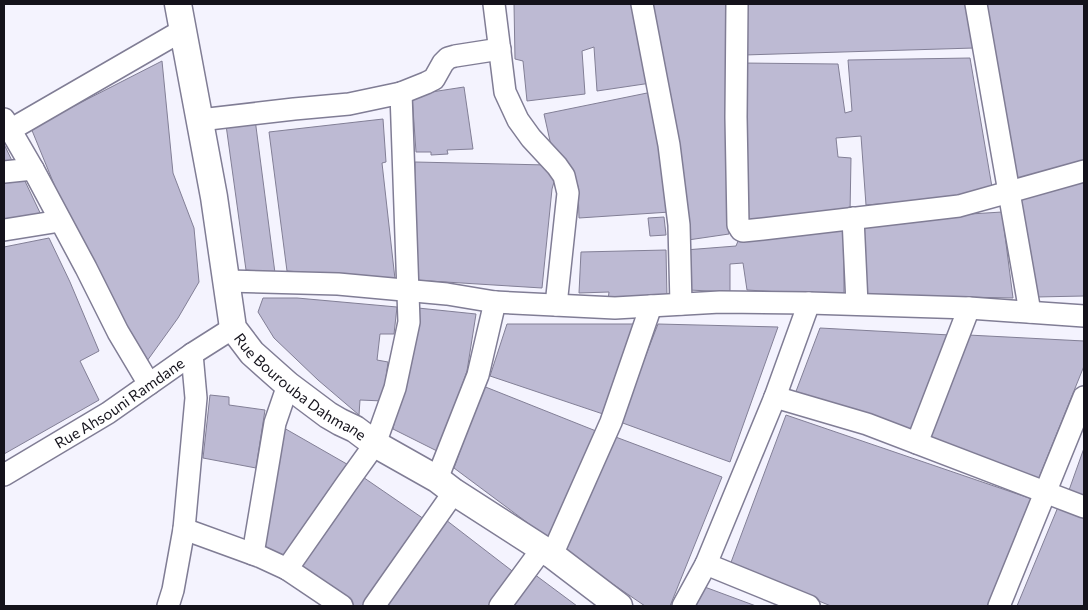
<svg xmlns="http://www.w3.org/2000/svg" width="1088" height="610" font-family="Commissioner,sans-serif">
<rect width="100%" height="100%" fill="#f4f3fe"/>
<!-- building -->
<g fill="#bdbad3" stroke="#827f96">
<polygon points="514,4 638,4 651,83 597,91 594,47 582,51 585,94 527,101 523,61 515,59"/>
<polygon points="648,4 727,4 729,234 688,240"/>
<polygon points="744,4 968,4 974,48 744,55"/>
<polygon points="986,4 1084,4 1084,161 1015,181"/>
<polygon points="970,58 993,193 942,199 866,205 861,136 836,138 838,157 851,158 850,213 741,221 741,63 838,64 845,113 852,111 848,60"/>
<polygon points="162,61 173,173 194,228 199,282 178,318 147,361 126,327 67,216 31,128"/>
<polygon points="464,87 473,149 447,150 448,154 431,155 431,152 416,152 412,95"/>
<polygon points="652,92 670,212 579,218 578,186 552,150 544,114"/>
<polygon points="255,119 275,273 246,270 226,125"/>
<polygon points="383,119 386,162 382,163 395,279 287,271 269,132"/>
<polygon points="4,144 15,167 4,168"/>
<polygon points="415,162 547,165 556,175 552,189 542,288 413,280"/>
<polygon points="23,177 43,219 4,224 4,179"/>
<polygon points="1084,180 1084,296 1036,297 1017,198"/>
<polygon points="1002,212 1013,298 863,295 859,221"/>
<polygon points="664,217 666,235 650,236 648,218"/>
<polygon points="844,226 844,296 747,290 743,263 730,264 730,292 689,290 685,250 736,246 740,236"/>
<polygon points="49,238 70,282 99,351 80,361 99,400 4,454 4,247"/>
<polygon points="666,250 667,298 608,300 609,292 579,293 581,252"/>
<polygon points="263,298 297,298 397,307 394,334 380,334 377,360 388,362 383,401 360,400 359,415 318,380 274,338 258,312"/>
<polygon points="418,308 476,314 467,371 439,452 393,429"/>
<polygon points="507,324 636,324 603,414 490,376"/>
<polygon points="658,324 778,327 730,462 620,422"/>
<polygon points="820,328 950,335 911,435 795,394"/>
<polygon points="968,335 1084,341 1084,366 1038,480 928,437"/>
<polygon points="483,386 596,431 552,541 454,468"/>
<polygon points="210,395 229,397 229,405 265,410 256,468 203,458"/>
<polygon points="786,415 1032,499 988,606 831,606 730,565"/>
<polygon points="277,424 352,467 287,563 259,542"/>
<polygon points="613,436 722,477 670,606 645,606 563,550"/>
<polygon points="1084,448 1084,499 1068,493"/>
<polygon points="357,473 424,519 365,606 350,606 293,572"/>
<polygon points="1058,507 1084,517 1084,606 1017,606"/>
<polygon points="446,520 520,577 497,606 385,606"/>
<polygon points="534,574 577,606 510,606"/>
<polygon points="702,586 756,606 693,606"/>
</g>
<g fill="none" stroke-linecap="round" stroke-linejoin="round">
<!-- minor casing -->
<g stroke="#807d95" stroke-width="24">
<g id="minor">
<polyline points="494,4 505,92 518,120 531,138 557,166 564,176 568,193 556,305"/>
<polyline points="642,4 669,145 679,225 681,304"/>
<polyline points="737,4 736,117 738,225 741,230 743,231 763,229 959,206 1084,171"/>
<polyline points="976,4 1030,312"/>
<polyline points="401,93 426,83 434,79 443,63 448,58 455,56 500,49"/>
<polyline points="4,119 33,169 86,268 118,332 149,384"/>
<polyline points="10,130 183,30"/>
<polyline points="4,172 33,169"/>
<polyline points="853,218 857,304"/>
<polyline points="4,230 60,221"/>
<polyline points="227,281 338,284 447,294 495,302 615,308 720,302 809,303 969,308 1084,316"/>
<polyline points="775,397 867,424 1084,507"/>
<polyline points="917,443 969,308"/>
<path id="s1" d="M 4,475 L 108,413 L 192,354 L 233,328"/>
<polyline points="437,479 478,375 495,302"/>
<polyline points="184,529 261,557 287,569 347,483 375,444 395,388 409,322 401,93 349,104 294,109 200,120"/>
<polyline points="253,554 275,423 288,385"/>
<polyline points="552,555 611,422 651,306"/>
<polyline points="287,569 342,606"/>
<polyline points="168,606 173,590 184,529 196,398 192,354"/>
<polyline points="374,606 454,492"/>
<polyline points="500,606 542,549"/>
<polyline points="683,606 706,564"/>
<polyline points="809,606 706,564 775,397 809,303"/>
<polyline points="999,606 1084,397"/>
</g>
</g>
<!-- tertiary casing -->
<g stroke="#807d95" stroke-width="29">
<g id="tertiary">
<path id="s2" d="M 178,4 L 214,197 L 233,328 L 252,353 L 288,385 L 328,415 L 340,422 L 355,429 L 375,444 L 437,479 L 454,492 L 552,555 L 619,606"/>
</g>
</g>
<!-- minor -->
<use href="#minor" stroke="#fff" stroke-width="21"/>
<!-- tertiary -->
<use href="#tertiary" stroke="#fff" stroke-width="26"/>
</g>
<g text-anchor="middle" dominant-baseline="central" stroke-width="4.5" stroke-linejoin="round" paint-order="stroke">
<!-- street labels -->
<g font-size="15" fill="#14121b" stroke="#fff">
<text stroke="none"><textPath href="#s2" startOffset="419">Rue Bourouba Dahmane</textPath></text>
<text stroke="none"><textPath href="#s1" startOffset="136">Rue Ahsouni Ramdane</textPath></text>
</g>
</g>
<!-- border -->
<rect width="1088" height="610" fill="none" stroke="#14121b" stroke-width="10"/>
</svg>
